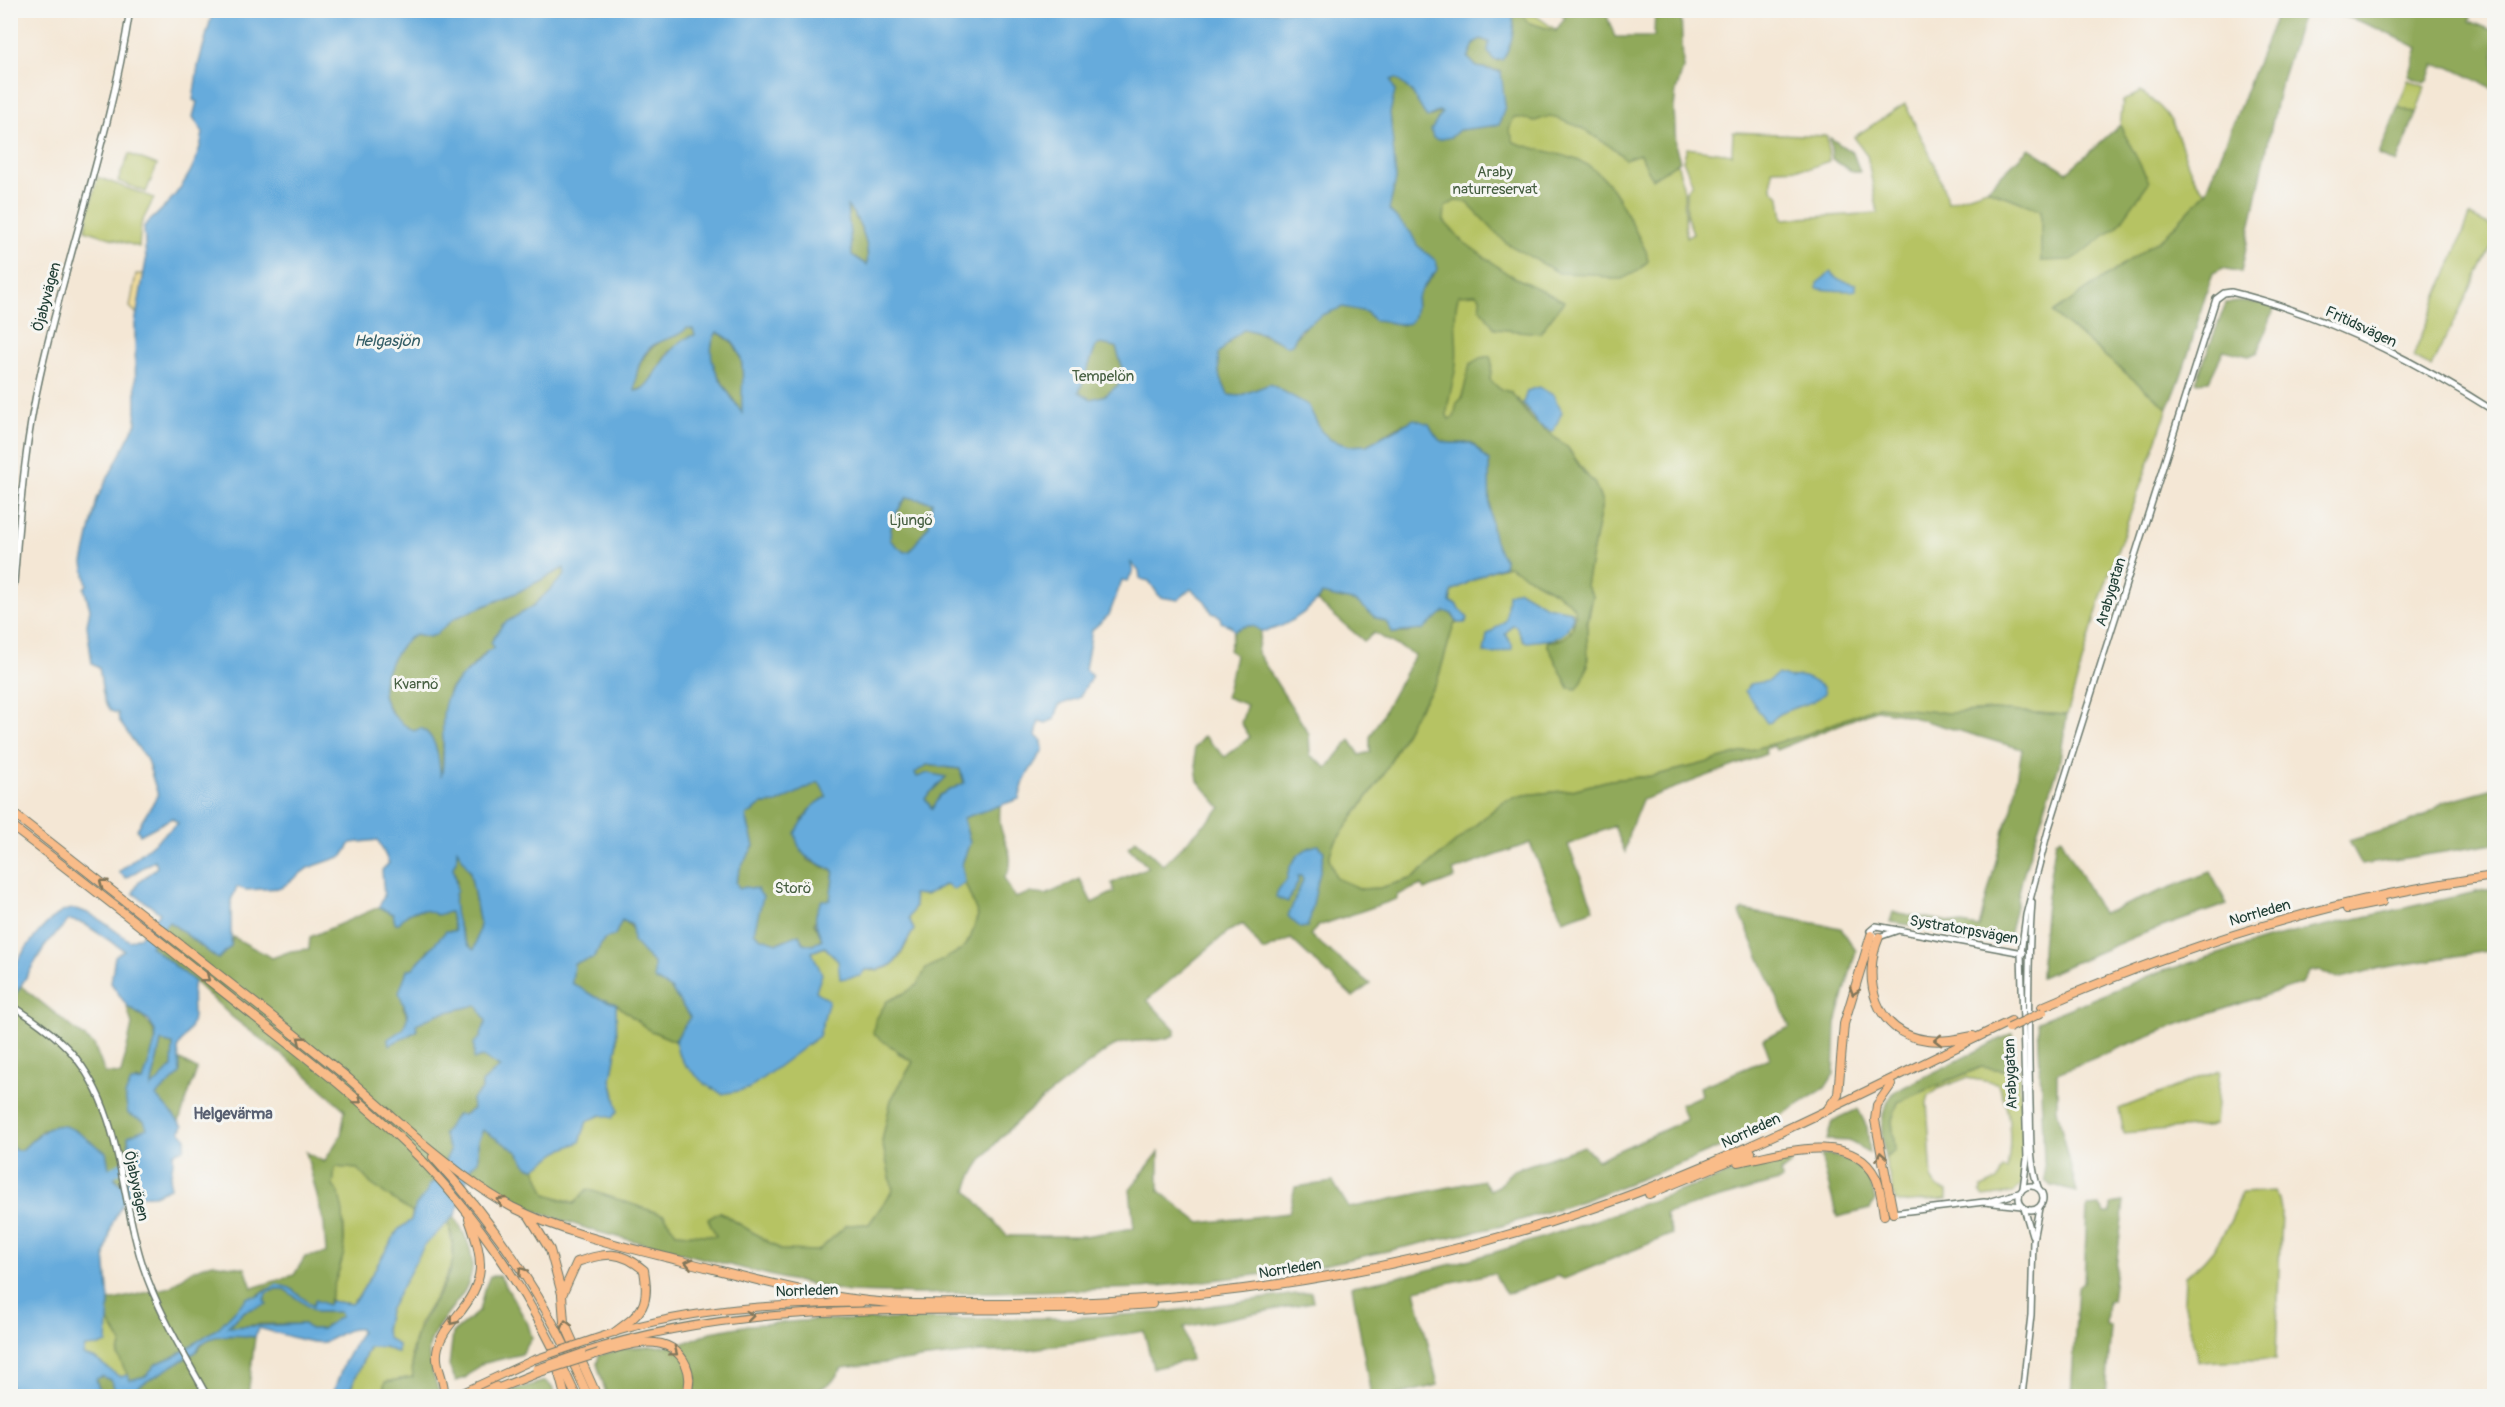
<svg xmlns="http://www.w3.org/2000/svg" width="2505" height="1407" font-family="Pangolin,sans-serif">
<rect width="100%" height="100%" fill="#f6f6f2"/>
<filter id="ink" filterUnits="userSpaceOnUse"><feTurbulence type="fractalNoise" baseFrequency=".0167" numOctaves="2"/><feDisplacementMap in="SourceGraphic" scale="12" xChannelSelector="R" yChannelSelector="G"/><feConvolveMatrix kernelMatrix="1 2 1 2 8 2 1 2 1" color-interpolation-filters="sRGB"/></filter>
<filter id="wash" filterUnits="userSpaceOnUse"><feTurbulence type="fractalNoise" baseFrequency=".008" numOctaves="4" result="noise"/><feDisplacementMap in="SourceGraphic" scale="24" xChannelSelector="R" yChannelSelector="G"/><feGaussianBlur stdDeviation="1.35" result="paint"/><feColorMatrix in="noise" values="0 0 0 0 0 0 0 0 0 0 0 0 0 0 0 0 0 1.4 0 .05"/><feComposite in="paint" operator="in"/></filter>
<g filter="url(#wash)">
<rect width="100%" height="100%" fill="#f4e7d5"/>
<!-- green -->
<g fill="#b6c364" stroke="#6a804c" stroke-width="1.5">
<path d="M 1535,15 L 1665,107 L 1684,191 L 1686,237 L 1693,233 L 1687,217 L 1686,191 L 1692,183 L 1683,160 L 1687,148 L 1732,154 L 1733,132 L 1827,136 L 1829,161 L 1810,168 L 1772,169 L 1772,189 L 1780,197 L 1783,219 L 1878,213 L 1867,155 L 1854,137 L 1905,104 L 1935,165 L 1948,202 L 1987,189 L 2041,210 L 2042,261 L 2148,182 L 2120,125 L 2123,101 L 2141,92 C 2153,101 2164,108 2171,121 C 2184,143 2186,176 2206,192 L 2166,235 L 2053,313 L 2168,408 L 2101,597 L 2067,715 L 1993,710 L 1948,713 L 1878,707 L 1807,734 L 1698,765 L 1652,776 L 1610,780 L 1572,790 L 1524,795 L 1504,801 L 1413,878 L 1380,888 L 1361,889 L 1336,878 L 1329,858 L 1333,845 L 1383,776 L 1414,716 L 1437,682 L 1454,624 L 1466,622 L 1463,612 L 1450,602 L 1452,591 L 1490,571 L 1509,566 L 1568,600 L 1575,610 L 1572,629 L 1562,640 L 1548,641 L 1547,644 L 1569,688 L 1588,666 L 1587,628 L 1593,596 L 1586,585 L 1602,503 L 1597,489 L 1568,448 L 1536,425 L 1518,399 L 1463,455 L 1394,433 L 1330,24 Z"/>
<polygon points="2408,80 2425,87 2416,114 2398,107"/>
<polygon points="129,154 157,165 146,192 118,181"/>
<polygon points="97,177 154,198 141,224 139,247 85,230"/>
<polygon points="2470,216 2494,228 2494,241 2431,367 2413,357"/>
<path d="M 965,883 L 978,915 L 970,939 L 961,950 L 926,969 L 918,984 L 905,993 L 887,1001 L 898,1053 L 913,1062 L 891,1100 L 882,1141 L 893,1190 L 869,1224 L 847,1225 L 818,1251 L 781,1250 L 720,1212 L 717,1236 L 676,1233 L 546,1194 L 535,1168 L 563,1149 L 580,1142 L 587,1121 L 601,1115 L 615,1095 L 611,1079 L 617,1047 L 616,1004 L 649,1030 L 675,1041 L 678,1053 L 705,1084 L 799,1050 L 819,1036 L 812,952 L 824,947 C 842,965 878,983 898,959 C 903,954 908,938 914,930 L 909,918 L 915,906 L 913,894 L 926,895 L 947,884 L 954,890 Z"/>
<path d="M 1982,1067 L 2003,1070 L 2019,1067 L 2024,1153 L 2022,1184 L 2013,1193 L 1984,1197 L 1980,1193 L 1981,1188 L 1997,1181 L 2003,1169 L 2007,1170 C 2012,1140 2012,1110 1997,1083 L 1966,1078 L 1940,1088 L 1929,1096 L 1927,1103 L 1932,1179 L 1937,1187 L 1947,1191 L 1947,1199 L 1900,1203 L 1895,1200 L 1885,1158 L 1895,1151 L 1892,1121 L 1898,1102 Z"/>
<polygon points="2220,1070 2215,1125 2124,1133 2119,1109"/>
<path d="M 335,1167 L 358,1169 L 371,1184 L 413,1213 L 411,1220 L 398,1230 L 359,1296 L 351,1304 L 330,1301 C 332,1284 341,1271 343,1255 C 346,1238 344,1198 333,1186 Z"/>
<path d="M 2274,1191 L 2279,1199 L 2281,1210 L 2276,1359 L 2198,1362 L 2184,1301 L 2185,1276 C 2212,1259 2233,1223 2241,1193 Z"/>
<polygon points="448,1219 454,1259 442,1286 419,1324 411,1353 413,1377 385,1382 382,1396 347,1396 370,1346 384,1347 398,1353 398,1345 388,1338 385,1329 389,1311 424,1245"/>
<polygon points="108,1320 122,1343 118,1356 128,1375 120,1377 94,1358 83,1355 85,1346 99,1346"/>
</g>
<!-- forest -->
<g fill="#90a95a" stroke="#587347" stroke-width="1.5">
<path d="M 1511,11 L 1521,11 L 1527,22 L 1556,31 L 1565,17 L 1559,11 L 1605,11 L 1615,37 L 1654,37 L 1655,11 L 1681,11 L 1683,69 L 1676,91 L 1674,108 L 1676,148 L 1680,161 L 1652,179 L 1640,154 L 1625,159 L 1616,150 L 1580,127 L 1550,116 L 1535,121 L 1514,117 L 1509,129 L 1514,142 C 1535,150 1556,152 1577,160 C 1613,173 1628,219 1646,251 L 1648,261 L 1640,270 L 1622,279 L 1611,279 L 1594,274 L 1559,273 L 1506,243 L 1466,202 L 1455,201 L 1445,207 L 1444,221 L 1461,240 L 1508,274 L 1564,301 L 1540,333 L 1495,329 L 1480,307 L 1480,297 L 1476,294 L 1459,295 C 1451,317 1459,341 1456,365 C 1454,382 1447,399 1447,416 L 1449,419 L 1454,417 L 1457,403 L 1462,398 L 1470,364 L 1480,358 L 1490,356 L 1492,363 L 1490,380 L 1500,389 L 1511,392 L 1529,417 L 1568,448 L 1584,473 L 1594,482 L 1602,503 L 1586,585 L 1593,596 C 1591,606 1586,619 1587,629 C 1587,651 1591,672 1577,689 L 1569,688 L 1547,644 L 1548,641 C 1559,641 1566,639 1572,629 C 1574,624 1577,616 1575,611 C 1571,596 1523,576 1509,566 L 1492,570 L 1505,565 L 1504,559 C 1486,542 1490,487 1489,461 L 1472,443 C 1448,443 1440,448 1429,424 L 1402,424 L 1367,445 L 1348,446 L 1331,440 L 1321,431 L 1308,405 L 1270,384 L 1239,396 L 1228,395 L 1219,374 L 1218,354 L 1235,336 L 1245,329 C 1261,333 1276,343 1292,344 C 1302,326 1321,310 1342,307 C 1349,306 1359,310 1366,312 L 1374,320 L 1387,320 L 1402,325 L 1417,305 L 1416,297 L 1438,269 C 1430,254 1427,255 1416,244 C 1406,234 1401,219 1389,210 L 1396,179 L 1390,113 L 1395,91 L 1391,80 L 1396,78 L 1411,91 L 1427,118 L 1441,112 L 1442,115 L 1437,119 L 1451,137 L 1459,130 L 1499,125 L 1505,106 L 1500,71 L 1477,67 L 1468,58 L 1475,42 L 1480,39 L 1489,42 L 1498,61 L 1502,59 C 1511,49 1517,23 1511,11 Z"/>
<path d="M 2278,11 L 2472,11 L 2470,21 L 2494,31 L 2494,89 L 2449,67 L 2434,65 L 2428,81 L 2424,83 L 2409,76 L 2418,48 C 2394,36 2326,0 2302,17 L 2279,90 L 2241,272 L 2223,268 L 2213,273 C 2197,318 2188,365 2168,408 L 2053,313 L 2166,235 L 2206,192 Z"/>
<polygon points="2398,107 2416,114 2396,163 2379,155"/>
<polygon points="2120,125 2149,182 2118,226 2072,260 2041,261 2041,210 1987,189 2029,148 2067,172"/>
<polygon points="1830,138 1853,153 1860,172 1853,172 1832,159"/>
<path d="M 847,204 C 860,223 870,242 867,265 L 852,255 Z"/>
<polygon points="2240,302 2276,304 2258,352 2249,356 2224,350 2209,381 2196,382 2226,303"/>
<path d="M 687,328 L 693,328 L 696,335 L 668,352 L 646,387 L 635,391 C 635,352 656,343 687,328 Z"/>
<path d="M 716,332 C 753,349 740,381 743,415 C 730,390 698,361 716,332 Z"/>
<polygon points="1101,344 1116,347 1122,366 1118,385 1106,395 1091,399 1079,393 1096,346"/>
<path d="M 907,497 L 932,502 L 929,525 L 911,551 L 904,552 L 890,540 C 890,522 896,512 907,497 Z"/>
<polygon points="564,568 566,575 532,607 503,624 494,648 487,651 449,690 443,731 442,780 440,772 414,731 398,722 385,701 381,686 384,671 403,641 416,634 423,636 435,635 455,618 516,593"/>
<path d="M 1322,594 L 1357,602 L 1375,617 L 1386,622 L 1393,633 L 1408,633 L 1445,611 L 1450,612 L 1457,622 L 1454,624 L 1437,682 L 1414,716 L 1383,775 L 1333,845 L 1329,858 L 1336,878 L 1361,889 L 1380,888 L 1413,878 L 1504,801 L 1524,795 L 1572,790 L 1610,780 L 1652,776 L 1698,765 L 1807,734 L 1878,706 L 1948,713 L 1993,710 L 2067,715 L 2059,765 L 2023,875 L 2008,941 L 1890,922 L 1893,912 L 1979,927 L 2004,830 L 2012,809 L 2022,749 L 1898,713 L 1876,710 L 1776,750 L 1774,746 L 1765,749 L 1766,754 L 1642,800 L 1629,832 L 1625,852 L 1614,826 L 1568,845 L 1594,909 L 1563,920 L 1530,843 L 1453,871 L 1455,878 L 1424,890 L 1421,885 L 1397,895 L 1397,899 L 1318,926 L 1310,935 L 1370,984 L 1353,997 L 1291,939 L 1263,951 L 1243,924 L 1229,931 L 1147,1000 L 1175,1029 L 1175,1035 C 1157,1044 1135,1038 1116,1045 C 1106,1049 1096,1059 1086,1066 C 1050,1093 978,1146 967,1190 L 1007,1236 L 1084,1236 L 1134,1228 L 1130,1189 L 1159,1152 L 1159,1191 L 1200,1223 L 1289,1213 L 1295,1187 L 1333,1182 L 1349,1208 L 1483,1180 L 1490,1190 L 1501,1184 L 1511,1171 L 1584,1146 L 1597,1160 L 1686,1120 L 1680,1105 L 1702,1095 L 1700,1087 L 1770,1058 L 1763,1039 L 1790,1027 L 1740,913 L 1743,910 L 1841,928 L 1856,951 L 1836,1023 L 1834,1074 L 1825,1088 L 1756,1131 L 1692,1159 L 1585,1200 L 1501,1226 L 1300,1270 L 1143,1288 L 921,1294 L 849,1292 L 785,1279 L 594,1231 L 538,1212 L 469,1173 L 471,1167 L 478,1161 L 478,1140 L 483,1130 L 518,1152 L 528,1167 L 535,1168 L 546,1194 L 574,1204 L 587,1189 L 664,1215 L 676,1233 L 716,1236 L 708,1219 L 720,1212 L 781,1250 L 818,1251 L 847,1225 L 869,1224 L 893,1190 L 882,1141 L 891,1100 L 913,1062 L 873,1034 L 875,1021 L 887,1001 L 905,993 L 918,984 L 926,969 L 961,950 L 970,939 L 978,915 L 965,883 L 962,864 L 970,842 L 963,818 L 1000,804 C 1000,810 999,817 1000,824 C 1003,844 1019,858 1004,878 L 1015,898 L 1029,893 L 1046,895 L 1080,879 L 1092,903 L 1114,892 L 1112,883 L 1148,867 L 1128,847 L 1136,840 L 1163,865 L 1221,808 L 1198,781 L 1194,748 L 1204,736 L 1225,757 L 1250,737 L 1241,723 L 1247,705 L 1226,697 L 1235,655 L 1229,650 L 1234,631 C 1245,625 1251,623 1261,631 L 1257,652 L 1309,734 L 1310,755 L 1327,768 L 1350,740 L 1360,755 L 1370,752 L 1370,737 L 1415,655 L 1374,633 L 1364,641 L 1317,601 Z"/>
<polygon points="927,765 960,769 964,783 940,795 932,810 924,799 946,777 917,777 914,773"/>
<polygon points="819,781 827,797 814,805 802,820 807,860 834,871 830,901 814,923 822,938 813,945 803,943 799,934 777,943 761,938 754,932 736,882 741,866 754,846 746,816 763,804 777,803"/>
<polygon points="2494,788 2494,844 2362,865 2349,841 2405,824 2424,816 2443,802"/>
<path d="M 2061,838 L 2102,914 L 2210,872 L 2227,904 L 2134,937 L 2041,977 C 2042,931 2047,886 2056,841 Z"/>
<polygon points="456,846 470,872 480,925 474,950 467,944 454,914 453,897 457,882 453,867 455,863"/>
<polygon points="2494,888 2494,950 2380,968 2337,979 2319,970 2309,972 2302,983 2179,1024 2057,1073 2057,1110 2077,1192 2052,1186 2045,1181 2038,1021 2154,974 2270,938"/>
<path d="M 379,907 L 393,914 L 395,923 L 399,922 C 412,905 431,911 451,912 L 455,932 C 419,948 412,972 403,1008 L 408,1016 L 403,1029 L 388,1039 L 389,1045 L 417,1031 L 416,1024 L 438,1014 L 477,1005 L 486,1021 L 475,1059 L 483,1057 L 500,1067 L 482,1083 L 482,1090 L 472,1099 L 473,1109 L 454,1120 L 444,1133 L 451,1151 L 434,1182 L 429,1185 L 427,1193 L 413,1213 L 371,1184 L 358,1169 L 335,1167 L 333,1186 L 339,1193 L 343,1212 L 344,1253 L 328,1305 L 313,1306 L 290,1288 L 266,1289 L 218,1328 L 177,1355 L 156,1364 L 146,1376 L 130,1380 L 118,1356 L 122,1343 L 108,1320 L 109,1301 L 170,1287 L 191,1271 L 212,1263 L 245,1268 L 252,1288 L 294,1275 L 305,1257 L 326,1253 L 324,1224 L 306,1152 L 324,1162 L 341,1135 L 345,1110 L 299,1068 L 232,1017 L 194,981 L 150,947 L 168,921 L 218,959 L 231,946 L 233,937 L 272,958 L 291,951 L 309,949 L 310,937 Z"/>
<path d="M 622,919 C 639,929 639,951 654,964 L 655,979 L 671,989 L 690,1017 L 675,1041 L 649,1030 L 616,1004 L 595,997 L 571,983 L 574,963 L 593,958 L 604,939 L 615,935 Z"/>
<path d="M 21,986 L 94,1045 L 105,1073 L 121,1074 L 132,1025 L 127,1006 C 168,1032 156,1041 143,1081 L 136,1080 L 139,1118 L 144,1121 L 148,1128 L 128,1137 L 132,1179 L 120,1184 L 89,1141 L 75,1130 L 42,1130 L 22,1150 L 15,1150 L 11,1146 L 10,1002 Z"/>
<path d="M 2013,1033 L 2015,1067 L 2003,1070 L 1981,1067 L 1898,1102 L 1892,1121 L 1895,1151 L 1885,1158 C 1881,1131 1877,1116 1894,1092 Z"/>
<polygon points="161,1041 174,1044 172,1067 151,1089"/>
<polygon points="180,1060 197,1069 179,1122 156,1096 180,1074"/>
<polygon points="1858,1109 1867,1127 1870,1153 1849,1141 1827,1140 1832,1121"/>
<path d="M 1828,1154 C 1856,1161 1871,1171 1875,1201 L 1870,1209 L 1837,1217 L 1821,1156 Z"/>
<path d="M 1788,1158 L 1791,1164 L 1781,1172 L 1782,1180 L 1665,1214 L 1672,1234 L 1564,1279 L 1558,1276 L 1506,1294 L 1494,1273 L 1415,1290 L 1438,1385 L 1393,1396 L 1371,1396 L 1352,1286 C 1496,1261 1631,1206 1768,1161 Z"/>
<polygon points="2124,1202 2112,1301 2108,1301 2106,1325 2111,1326 2106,1396 2071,1396 2078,1287 2084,1282 2087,1207 2100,1206 2105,1213 2111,1213 2111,1204"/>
<path d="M 453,1215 C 472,1243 482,1271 458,1300 C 448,1313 436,1327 430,1343 C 425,1359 435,1377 439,1392 L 433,1396 L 382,1396 L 385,1382 L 413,1377 C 407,1317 441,1309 453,1260 C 456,1249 450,1231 448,1219 Z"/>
<polygon points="490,1276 500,1276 528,1324 532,1338 522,1354 481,1364 465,1378 456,1381 449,1366 453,1333 479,1311 484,1290"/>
<polygon points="276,1289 284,1289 316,1312 339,1312 342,1316 322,1329 310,1329 304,1324 262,1324 227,1328 245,1311 266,1304 264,1300 267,1293"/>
<polygon points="1311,1292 1313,1302 1184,1327 1191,1360 1153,1368 1144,1331 1021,1351 980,1352 842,1368 832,1382 808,1396 607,1396 597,1364 599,1355 627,1348 679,1345 711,1332 749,1325 816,1320 1068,1318 1159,1313"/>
<polygon points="241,1335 255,1337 248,1396 101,1396 96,1379 102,1376 126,1389 136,1387 196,1352 209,1337"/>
<polygon points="545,1381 552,1387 555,1396 503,1396 507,1392"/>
</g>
<!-- sand -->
<polygon fill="#eeda9e" stroke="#868c69" stroke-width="1.5" points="136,274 145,274 138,315 130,307"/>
<!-- water -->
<g fill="#66abdc" stroke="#427488" stroke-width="1.5" fill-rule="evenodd">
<path d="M 734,10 L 738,14 L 741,10 L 1511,11 C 1517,23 1511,49 1502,60 L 1494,60 L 1488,52 L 1489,42 L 1481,39 L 1475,42 L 1468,58 L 1477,67 L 1501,72 L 1505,106 L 1499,125 L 1459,130 L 1451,137 L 1438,140 L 1433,138 L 1431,130 L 1442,113 L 1439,111 L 1427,118 L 1411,91 L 1396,78 L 1391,80 L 1395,91 L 1390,113 L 1396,179 L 1389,210 L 1411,233 L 1417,245 L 1436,261 L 1438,269 C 1430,277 1423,287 1418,296 C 1413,304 1420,326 1401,324 C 1391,324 1384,320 1374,320 L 1366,312 L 1343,307 L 1322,315 L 1299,330 L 1292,344 L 1287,346 L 1264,334 L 1245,329 L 1235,336 L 1218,354 L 1219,374 L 1228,395 L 1239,396 L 1270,384 L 1308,405 L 1321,431 L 1331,440 L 1348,446 L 1367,445 L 1414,419 L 1429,424 C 1440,448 1448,443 1471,443 L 1489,461 C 1490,487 1486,541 1505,559 L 1504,566 L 1488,572 L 1452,591 L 1450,602 L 1456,604 L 1468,618 L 1465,623 L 1458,623 L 1452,614 L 1445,611 L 1422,630 L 1393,633 L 1386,622 L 1375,617 L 1357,602 L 1322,594 C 1310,611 1281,631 1261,631 C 1251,623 1245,625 1234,631 L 1231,626 L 1221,622 L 1220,616 L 1212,613 L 1205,601 L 1191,589 L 1178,600 L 1160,597 L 1149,581 L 1140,579 L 1139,571 L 1131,563 L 1133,572 L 1127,581 L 1122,580 L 1109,615 L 1092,630 L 1085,669 L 1092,676 L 1079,698 L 1059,705 L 1055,719 L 1046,723 L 1039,721 L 1036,736 L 1042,741 L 1043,750 L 1025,778 L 1019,799 L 963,818 L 970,842 L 962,864 L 965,883 L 954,890 L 946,884 L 926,895 L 913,894 L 915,906 L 909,918 L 914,930 C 895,957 903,969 865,970 L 860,976 L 840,979 L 838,961 L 825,947 L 812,952 L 822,974 L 816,991 L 829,1000 L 819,1036 L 748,1089 L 722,1094 L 705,1084 L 685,1065 L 678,1053 L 675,1041 L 690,1017 L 671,989 L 654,979 L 654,964 L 633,941 L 632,925 L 622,920 L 615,935 L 604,939 L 593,958 L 574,963 L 572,983 L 595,997 L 616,1004 L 617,1047 L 611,1079 L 618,1111 L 612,1118 L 601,1115 L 587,1121 L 580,1142 L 563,1149 L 535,1168 L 528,1167 L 518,1152 L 483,1130 L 478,1140 L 478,1161 L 471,1167 L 456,1214 L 424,1246 L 389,1311 L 385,1329 L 388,1338 L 398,1345 L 398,1353 L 384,1347 L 369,1347 L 347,1396 L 335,1396 L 333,1393 L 344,1363 L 361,1332 L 360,1329 C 345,1327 337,1338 324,1342 C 312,1345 273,1331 258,1328 L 255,1337 C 236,1335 205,1331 196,1352 L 137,1387 L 135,1392 L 126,1389 L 121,1395 L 116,1395 L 112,1381 L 102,1376 L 96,1379 L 101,1396 L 11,1396 L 11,1146 L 15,1150 L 22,1150 C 62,1110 65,1125 106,1152 L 110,1173 L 120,1184 L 132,1179 L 128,1136 L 147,1128 L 144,1121 L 128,1114 L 125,1095 L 131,1082 L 143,1081 L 156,1039 L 155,1031 L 149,1020 L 127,1006 L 111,983 L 115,956 L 124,950 L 83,923 L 69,920 L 46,944 L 11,1002 C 11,994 8,982 11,974 C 18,956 52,908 74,909 C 93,911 114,931 130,941 L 141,936 L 160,913 L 133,893 L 139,882 L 157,867 L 155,860 L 126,878 L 119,872 L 178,823 L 172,818 L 140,835 L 137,829 L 158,795 L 147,760 L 119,721 L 118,713 C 100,712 103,682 99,668 L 92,664 L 87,625 L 90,609 L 84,588 L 87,585 L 83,563 L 97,499 L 136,423 L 135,324 L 146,261 L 144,226 C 174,201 197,172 203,133 L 193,117 L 197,102 L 193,100 L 198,66 L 213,11 ZM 847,206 C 861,221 870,244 867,265 L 852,255 ZM 687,328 L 693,329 L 695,335 C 666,340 653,392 635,391 C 635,374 640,350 659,342 C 668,338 679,337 687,328 ZM 717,332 C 753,348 740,380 742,413 C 728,391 699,359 717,332 ZM 1101,344 L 1116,347 L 1122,366 L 1118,385 L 1106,395 L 1091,399 L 1079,392 L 1096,346 ZM 907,497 L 932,502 L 929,525 L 910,551 L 904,552 L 890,540 C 890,522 896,512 907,497 ZM 564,568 L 565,575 L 532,607 L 503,624 L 491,642 L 494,648 L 487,651 C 477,667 457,676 449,693 C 436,718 448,751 441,777 C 438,759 439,739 421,728 L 414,731 C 382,713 373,688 394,657 C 401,647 404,640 416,634 L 429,637 L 435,635 L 455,618 L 516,593 ZM 927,765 L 960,769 L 964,783 L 940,795 L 932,809 L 925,798 L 946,777 L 928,773 L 917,777 L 915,773 ZM 819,782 L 827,797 L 814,805 L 795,833 C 800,861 812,859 834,871 L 830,900 L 822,900 C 813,915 814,923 822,939 L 813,945 L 803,943 L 799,934 L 778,943 L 761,938 L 754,932 L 763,897 L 757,889 L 745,887 L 739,889 L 736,882 L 741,866 L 754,846 L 746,816 L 763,804 L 777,803 ZM 378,840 L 389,863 L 382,870 L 384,896 L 379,907 L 393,914 L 395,923 L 399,923 C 409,910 422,906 437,915 L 450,912 L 455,931 L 446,931 L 413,968 L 407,970 L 399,992 L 408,1016 L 403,1029 L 388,1039 L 389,1045 L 417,1031 L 416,1024 L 438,1014 L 477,1005 L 486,1021 L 480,1038 L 474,1043 L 474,1059 L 483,1057 L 500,1067 L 482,1083 L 482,1090 L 472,1099 L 473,1109 L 464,1115 L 457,1114 L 443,1134 L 450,1151 L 434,1182 L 429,1185 L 427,1193 L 416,1205 L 411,1220 L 398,1230 L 359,1296 L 351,1304 L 330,1301 L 328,1305 L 315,1300 L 313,1306 L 290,1288 L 277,1284 L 258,1296 L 248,1297 L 218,1328 L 177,1355 L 156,1364 L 146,1376 L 130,1380 L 128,1375 L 120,1377 L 94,1358 L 83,1355 L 85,1347 L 99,1346 L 107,1343 L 109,1301 L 105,1255 L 112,1224 L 123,1202 L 135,1196 L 154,1195 L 170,1188 C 169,1172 175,1166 173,1153 L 184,1149 L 186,1138 L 180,1131 L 183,1126 L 156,1096 L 180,1074 L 178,1047 C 183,1038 193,1028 193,1016 C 193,1003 191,994 194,981 L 150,946 L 169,921 L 218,959 L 231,946 L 231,900 L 237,887 L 246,890 L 281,888 L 308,868 L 343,856 L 351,843 ZM 457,849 L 470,872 L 480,925 L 474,950 C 461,944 449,903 457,890 L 453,867 L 457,858 ZM 161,1041 L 173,1044 L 172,1067 L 151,1088 ZM 276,1289 L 284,1289 L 316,1312 L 339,1312 L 341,1316 L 322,1329 L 310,1329 L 304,1324 L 227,1327 L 245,1311 L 267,1304 L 264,1300 L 267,1293 Z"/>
<path d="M 1831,272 L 1837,279 L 1856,284 L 1856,290 C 1853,292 1822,290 1817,288 L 1817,283 Z"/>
<polygon points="1539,387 1553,395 1562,412 1553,432 1539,425 1523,403 1527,391"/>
<path d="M 1519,590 L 1546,606 L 1571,611 L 1573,616 C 1565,643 1553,638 1527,642 L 1523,641 L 1516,626 L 1512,625 L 1505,634 L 1512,644 L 1512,649 L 1494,654 L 1484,653 L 1487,635 L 1506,620 L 1508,594 Z"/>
<path d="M 1777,674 L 1790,678 C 1804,673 1811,680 1823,687 L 1825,693 C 1809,709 1784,705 1771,722 L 1767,723 L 1745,691 L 1750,684 L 1769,681 Z"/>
<path d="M 1319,845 L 1324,852 L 1310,919 L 1307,927 L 1300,928 L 1288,916 L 1303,880 L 1301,876 L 1298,876 L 1298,882 L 1288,902 L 1276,897 C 1277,889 1281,887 1286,881 C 1288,877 1288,871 1290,867 C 1295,856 1307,846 1319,845 Z"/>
</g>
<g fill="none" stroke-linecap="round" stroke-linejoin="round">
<!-- river -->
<polyline stroke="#66abdc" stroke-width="10" points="99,1180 140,1156"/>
</g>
</g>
<g filter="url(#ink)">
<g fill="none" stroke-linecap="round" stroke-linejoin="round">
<!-- minor casing -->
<g stroke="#6a786c" stroke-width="8">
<g id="minor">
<path d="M 10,594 L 14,583 C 20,513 24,445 40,376 C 67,254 111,134 130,10"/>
<path d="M 2032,902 C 2027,970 2028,1037 2030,1105 C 2031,1131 2029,1163 2038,1187"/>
<polyline points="1896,931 1876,938 1870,931 1876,926 2023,953"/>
<path d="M 10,1004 C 32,1018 54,1033 71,1052 C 123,1112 119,1194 143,1266 C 158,1312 184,1354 207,1396"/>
<circle cx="2031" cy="1198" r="12"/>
<path d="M 2023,1188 L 2027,1159 L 2021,953 L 2026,915 L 2048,831 L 2216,299 L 2224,293 L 2231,292 C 2324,314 2414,360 2494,411"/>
<polyline points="1991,1201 2019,1193"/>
<polyline points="2024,1208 2032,1235"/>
<polyline points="1892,1213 1984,1202 2022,1206"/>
<polyline points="2022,1396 2031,1315 2033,1240 2039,1208"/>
</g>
</g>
<!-- major casing -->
<g stroke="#6a786c" stroke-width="9">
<g id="major">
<path d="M 594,1339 C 679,1309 772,1304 861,1303"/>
<path d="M 582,1353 C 742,1299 911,1313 1078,1309"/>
<polyline points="455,1396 533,1360"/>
<polyline points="474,1396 496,1386"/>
</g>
</g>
<!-- highway casing -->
<g stroke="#6a786c" stroke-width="10">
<g id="highway">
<polyline points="10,811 274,1018 348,1078 412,1134"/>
<path d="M 10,825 C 86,883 161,942 236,1002 C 294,1048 354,1093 407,1145 C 479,1216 536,1304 576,1396"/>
<polyline points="2347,909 2382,902"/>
<path d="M 1879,937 C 1861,979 1875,1034 1927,1040 C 1943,1042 1958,1039 1973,1036"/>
<path d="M 2042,1007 C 2187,944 2337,897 2494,876"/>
<polyline points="1891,1085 1877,1105 1875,1120 1893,1213"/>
<polyline points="1829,1107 1838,1095 1844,1024 1871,935"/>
<path d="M 409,1132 C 442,1159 475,1187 512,1207 C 565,1234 625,1247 682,1261 C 750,1278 819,1298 890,1303 C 923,1305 958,1304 992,1304 C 1193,1305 1393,1275 1585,1211 C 1733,1162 1870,1088 2011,1021"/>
<path d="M 433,1157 C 498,1227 551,1308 588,1396"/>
<path d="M 1738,1162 C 1778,1154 1852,1129 1876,1178 C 1881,1189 1882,1203 1884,1215"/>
<polyline points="1649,1194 1751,1152"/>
<polyline points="529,1216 550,1250 562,1294"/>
<polyline points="1078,1309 1152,1304"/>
<path d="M 599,1353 C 628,1344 670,1330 686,1365 C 691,1376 690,1386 686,1396"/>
<polyline points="557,1366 565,1396"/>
<path d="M 444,1396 C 446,1379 433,1366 438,1347 C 441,1335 449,1326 457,1316 C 487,1280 484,1261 469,1219"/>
<polyline points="486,1396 499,1388 537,1373"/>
<path d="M 597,1396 L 564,1322 L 562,1295 L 577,1262 C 606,1253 619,1249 644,1270 C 650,1305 643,1312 615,1332"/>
</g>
</g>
<!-- minor -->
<use href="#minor" stroke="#fff" stroke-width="5"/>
<!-- major -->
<use href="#major" stroke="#f9bc89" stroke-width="7"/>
<!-- highway -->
<use href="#highway" stroke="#f9bc89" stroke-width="8"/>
<!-- major-bridge casing -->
<g stroke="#6a786c" stroke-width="9" stroke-linecap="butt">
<g id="major-bridge">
<polyline points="533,1360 594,1339"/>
<polyline points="536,1369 582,1353"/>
</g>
</g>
<!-- highway-bridge casing -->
<g stroke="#6a786c" stroke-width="10" stroke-linecap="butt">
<g id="highway-bridge">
<polyline points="2009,1028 2043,1012"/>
<polyline points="537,1373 599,1353"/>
</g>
</g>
<!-- major-bridge -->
<use href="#major-bridge" stroke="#f9bc89" stroke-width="7"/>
<!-- highway-bridge -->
<use href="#highway-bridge" stroke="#f9bc89" stroke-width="8"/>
</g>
<!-- one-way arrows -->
<defs><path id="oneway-chevron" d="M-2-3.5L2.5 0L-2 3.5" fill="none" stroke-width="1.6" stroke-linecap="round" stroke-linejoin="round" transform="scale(1.5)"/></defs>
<g stroke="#81765a">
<use href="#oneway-chevron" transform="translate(103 883) rotate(-142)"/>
<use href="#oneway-chevron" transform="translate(206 978) rotate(38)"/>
<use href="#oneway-chevron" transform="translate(1854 991) rotate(108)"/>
<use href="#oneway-chevron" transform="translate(301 1040) rotate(-141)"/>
<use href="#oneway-chevron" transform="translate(1938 1040) rotate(179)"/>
<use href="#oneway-chevron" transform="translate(358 1100) rotate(40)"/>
<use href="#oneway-chevron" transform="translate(1881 1156) rotate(-100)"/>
<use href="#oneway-chevron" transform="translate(501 1201) rotate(-150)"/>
<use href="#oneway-chevron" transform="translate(689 1263) rotate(-166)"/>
<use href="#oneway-chevron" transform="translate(522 1271) rotate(-124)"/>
<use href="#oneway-chevron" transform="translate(750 1316) rotate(-6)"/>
<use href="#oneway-chevron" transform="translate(453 1321) rotate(129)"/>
<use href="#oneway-chevron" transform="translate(566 1324) rotate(-106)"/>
<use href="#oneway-chevron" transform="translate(674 1352) rotate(37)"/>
</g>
</g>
<g text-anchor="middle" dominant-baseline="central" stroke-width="6" stroke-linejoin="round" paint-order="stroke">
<!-- park labels -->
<g font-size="15" fill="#455e40" stroke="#f6f6f2">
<text x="1495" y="172">Araby<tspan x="1495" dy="17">naturreservat</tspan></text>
<text x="1103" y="376">Tempelön</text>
<text x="911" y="520">Ljungö</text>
<text x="416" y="684">Kvarnö</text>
<text x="793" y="888">Storö</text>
</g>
<!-- street labels -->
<g font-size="15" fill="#1f3d34" stroke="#f6f6f2">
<text transform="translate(47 297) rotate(-75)">Öjabyvägen</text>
<text transform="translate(2361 327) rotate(25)">Fritidsvägen</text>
<text transform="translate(2111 592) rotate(-73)">Arabygatan</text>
<text transform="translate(2260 913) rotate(-16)">Norrleden</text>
<text transform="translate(1964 930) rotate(10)">Systratorpsvägen</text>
<text transform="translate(2011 1074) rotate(-92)">Arabygatan</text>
<text transform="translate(1751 1131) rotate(-25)">Norrleden</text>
<text transform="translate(136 1186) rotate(78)">Öjabyvägen</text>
<text transform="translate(1290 1269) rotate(-9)">Norrleden</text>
<text transform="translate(807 1291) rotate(-2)">Norrleden</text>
</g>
<!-- water labels -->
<g font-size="16" font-style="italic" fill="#345e66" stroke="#f6f6f2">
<text x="387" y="341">Helgasjön</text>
</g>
<!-- neighbourhood labels -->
<g font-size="16" font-weight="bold" fill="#585f71" stroke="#f6f6f2">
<text x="233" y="1114">Helgevärma</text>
</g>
</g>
<!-- margin -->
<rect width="2505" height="1407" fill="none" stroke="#f6f6f2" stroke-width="36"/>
</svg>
